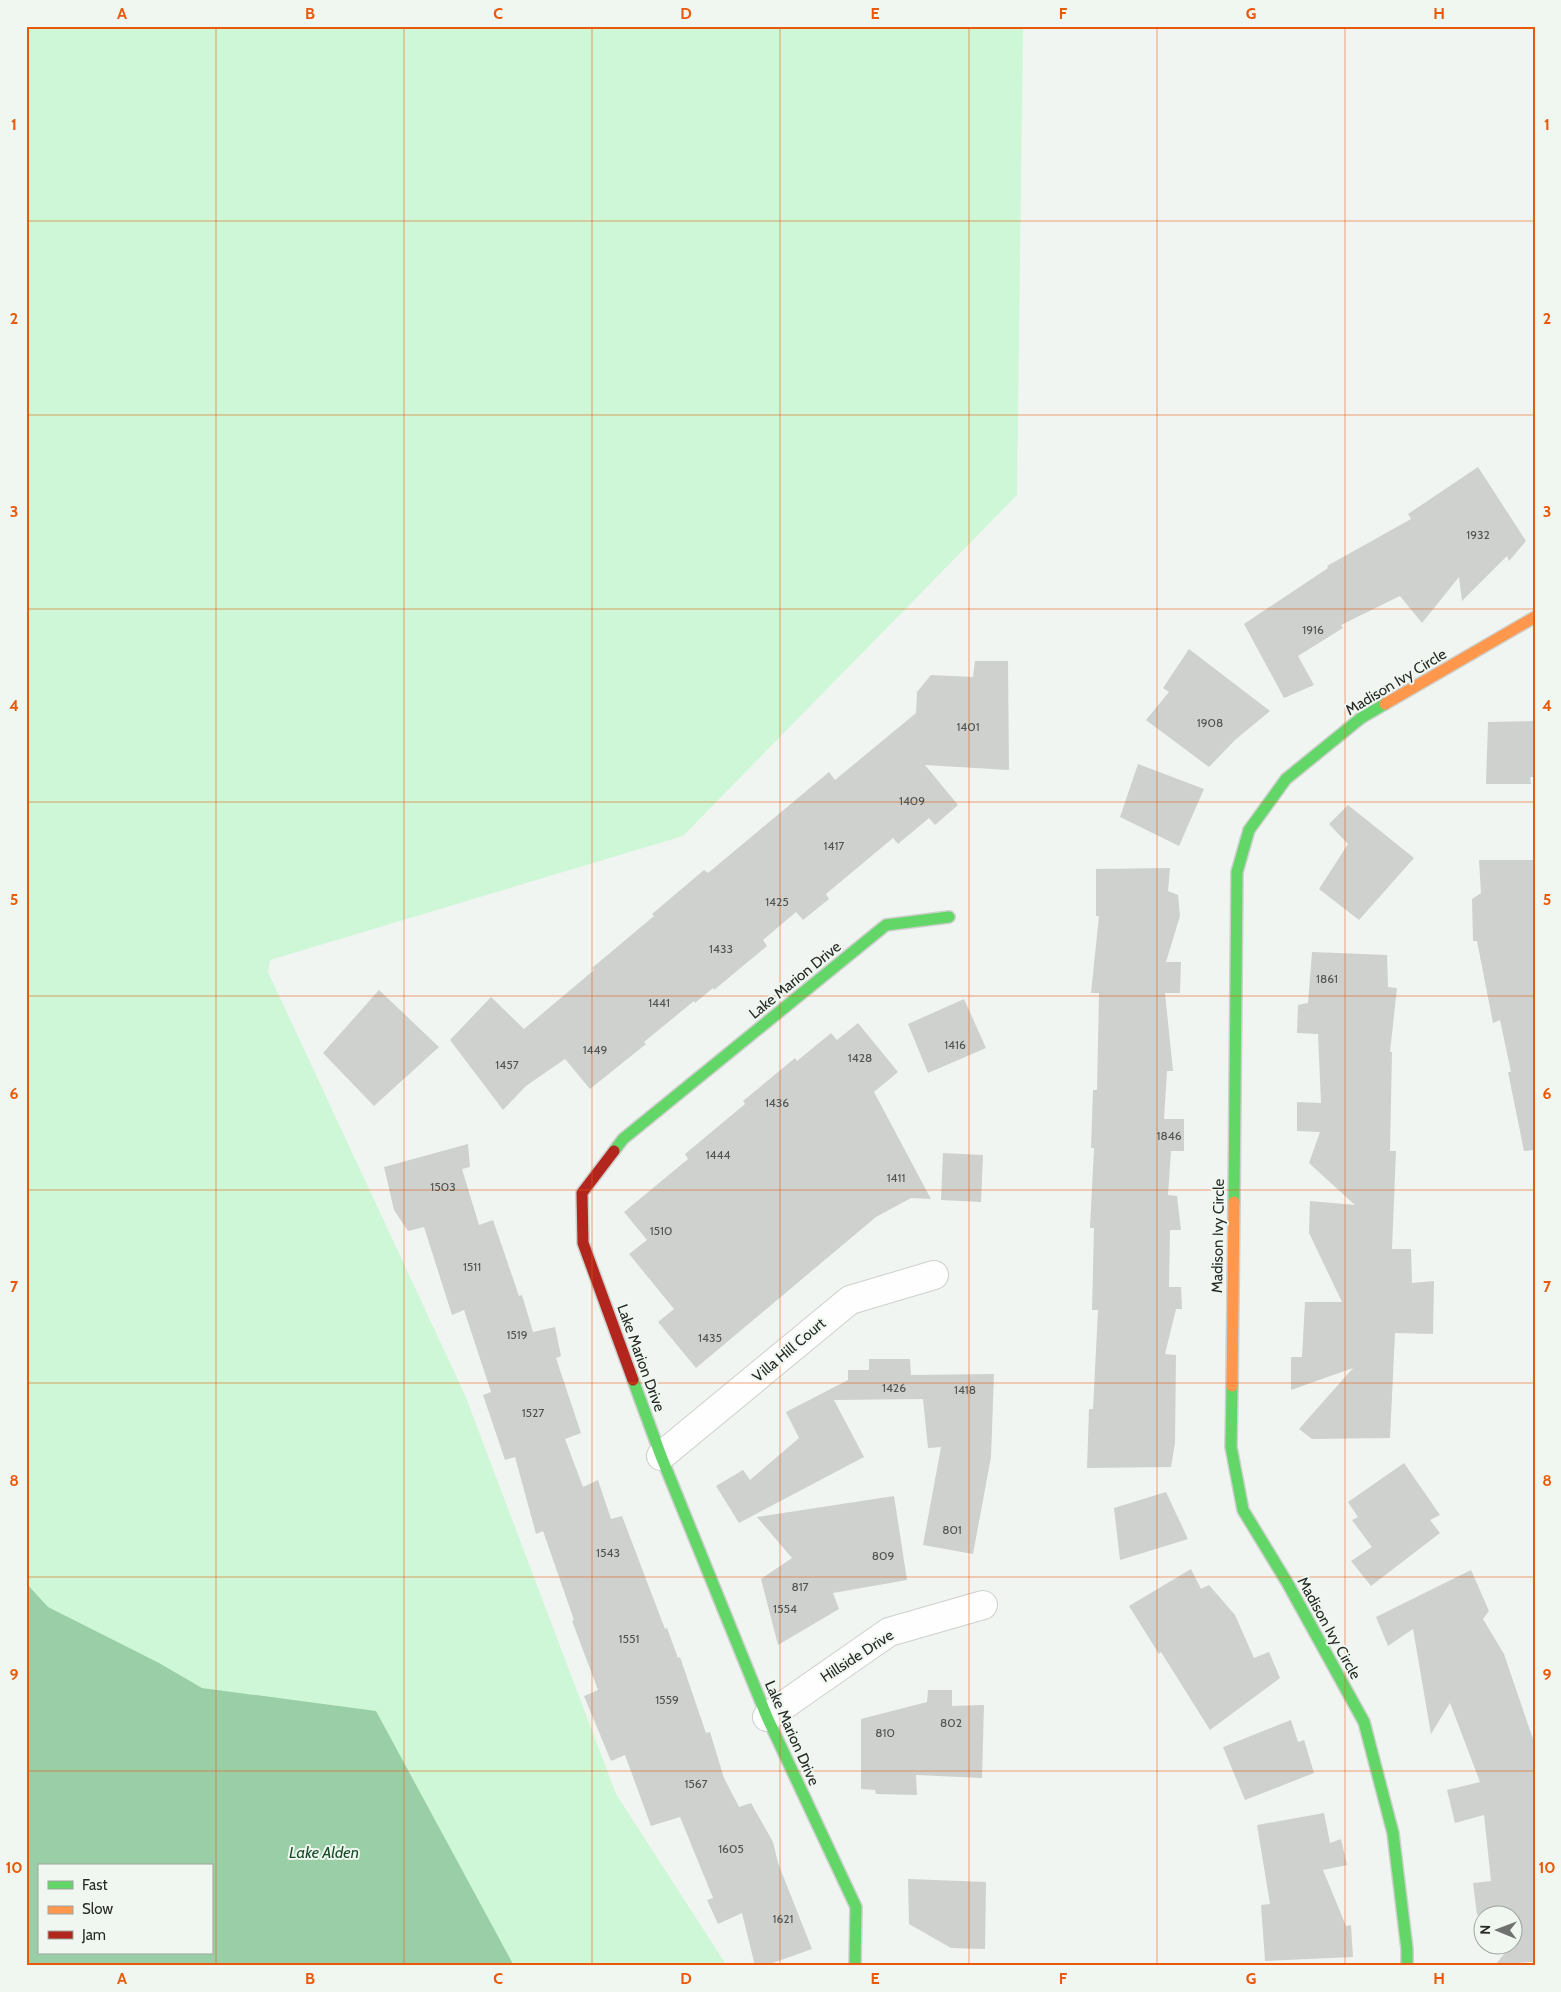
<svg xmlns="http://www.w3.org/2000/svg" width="1561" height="1992" font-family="Cabin,sans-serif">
<rect width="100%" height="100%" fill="#f1f5f1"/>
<!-- green -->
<path fill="#cdf7d6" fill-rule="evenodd" d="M 26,26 L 1023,26 L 1017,495 L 683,836 L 270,960 L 268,972 L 465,1395 L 616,1794 L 727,1966 L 26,1966 ZM 39,1866 L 211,1866 L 211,1953 L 39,1953 Z"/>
<!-- water -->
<path fill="#9acea6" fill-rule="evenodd" d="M 26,1583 L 48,1607 L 159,1663 L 202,1688 L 376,1711 L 514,1966 L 26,1966 ZM 39,1866 L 211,1866 L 211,1953 L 39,1953 Z"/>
<!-- building -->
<g fill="#ced1ce">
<polygon points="1478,467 1526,541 1509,561 1507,556 1462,601 1459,577 1422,623 1400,596 1341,625 1343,628 1298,656 1314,685 1284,698 1244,624 1328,568 1327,566 1411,519 1408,514"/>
<polygon points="1189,649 1270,711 1235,740 1209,767 1146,720 1169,692 1163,688"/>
<polygon points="975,661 1008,661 1009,770 925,765 958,805 935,825 929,818 898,844 893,838 826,894 829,899 803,920 796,912 763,940 767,946 714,990 713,988 695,1003 694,1001 644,1042 646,1044 590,1089 565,1059 526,1086 503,1110 450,1040 491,997 524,1029 594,970 592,968 654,916 652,914 704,870 708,873 829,772 835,780 916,713 917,692 931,675 973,677"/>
<polygon points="1535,721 1535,777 1530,777 1531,784 1486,784 1488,722"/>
<polygon points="1138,764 1204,789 1179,846 1120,817"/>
<polygon points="1348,805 1414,858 1359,920 1319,889 1348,844 1329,824"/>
<polygon points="1479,860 1535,860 1535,1150 1524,1151 1508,1072 1511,1072 1500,1020 1493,1023 1477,941 1473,941 1472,899 1481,893"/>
<polygon points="1170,868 1168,891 1178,895 1180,916 1166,962 1181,962 1180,993 1165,993 1173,1071 1167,1071 1164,1119 1184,1119 1184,1151 1171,1151 1168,1195 1177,1196 1181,1230 1170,1230 1169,1287 1181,1287 1182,1309 1176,1309 1165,1354 1176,1355 1175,1443 1171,1467 1087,1468 1089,1409 1093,1409 1098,1310 1092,1310 1094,1228 1090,1228 1094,1148 1091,1148 1093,1090 1097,1090 1099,993 1091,993 1099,916 1096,916 1096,869"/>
<polygon points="1312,952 1387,955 1388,987 1397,988 1390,1052 1392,1052 1390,1151 1396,1151 1392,1249 1411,1249 1412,1283 1434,1281 1433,1334 1395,1333 1390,1438 1312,1439 1299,1429 1353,1368 1291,1390 1291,1357 1302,1357 1305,1302 1342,1302 1309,1233 1310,1201 1355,1205 1309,1163 1320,1132 1297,1131 1297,1102 1321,1103 1318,1034 1297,1033 1298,1005 1308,1003"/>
<polygon points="379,990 439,1047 374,1106 323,1053"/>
<polygon points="964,999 986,1048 928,1073 908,1024"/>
<polygon points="858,1023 898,1072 874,1092 931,1199 911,1198 876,1217 696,1368 658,1322 674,1309 629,1254 647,1240 624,1212 688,1159 685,1154 745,1104 743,1101 795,1058 797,1061 831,1033 837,1040"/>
<polygon points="468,1144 470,1167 462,1169 479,1225 493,1220 519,1296 522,1295 533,1332 555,1327 561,1356 556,1358 581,1433 565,1439 583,1487 598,1480 611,1519 622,1516 665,1629 667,1628 678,1658 680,1657 706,1733 710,1732 724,1778 739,1807 751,1803 773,1842 778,1863 812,1949 764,1966 755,1966 742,1913 718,1924 707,1900 713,1898 680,1817 651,1826 625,1755 611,1761 584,1696 598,1690 572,1621 574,1620 543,1531 536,1534 515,1457 505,1460 483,1395 491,1392 464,1310 452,1315 424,1227 408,1231 394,1210 384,1167"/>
<polygon points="943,1153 983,1155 981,1202 941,1200"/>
<polygon points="869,1359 910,1359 911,1375 994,1374 991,1457 973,1554 923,1545 941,1447 928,1448 923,1399 834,1400 864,1457 739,1523 716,1486 743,1470 750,1480 799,1438 786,1412 848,1380 848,1370 869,1370"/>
<polygon points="1404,1463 1440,1515 1430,1520 1440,1533 1371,1586 1351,1561 1372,1547 1352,1520 1358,1517 1348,1502"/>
<polygon points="1166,1492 1188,1539 1120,1560 1114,1508"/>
<polygon points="894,1496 907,1580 833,1593 839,1609 778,1645 761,1579 792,1558 757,1517"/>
<polygon points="1191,1569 1201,1589 1209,1585 1235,1615 1254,1658 1269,1652 1280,1678 1210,1730 1161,1652 1159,1654 1129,1606"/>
<polygon points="1471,1570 1489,1611 1483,1619 1504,1654 1535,1745 1535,1962 1496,1964 1508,1949 1508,1944 1514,1944 1514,1914 1505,1914 1504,1910 1477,1915 1473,1883 1491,1881 1484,1815 1455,1823 1447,1790 1480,1782 1450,1703 1431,1734 1413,1629 1388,1646 1376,1617"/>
<polygon points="928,1690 952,1690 952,1706 984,1705 982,1778 916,1775 917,1795 876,1794 875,1790 861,1789 861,1719 927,1702"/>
<polygon points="1291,1720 1298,1742 1304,1740 1314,1773 1245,1800 1223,1747"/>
<polygon points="1324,1813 1330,1843 1341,1839 1347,1865 1323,1870 1346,1926 1351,1925 1353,1957 1265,1961 1261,1905 1270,1904 1257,1825"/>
<polygon points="908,1879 986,1882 985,1949 951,1948 909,1924"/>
</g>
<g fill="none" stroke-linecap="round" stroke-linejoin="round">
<!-- street casing -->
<g stroke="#cdd0cd" stroke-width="30">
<g id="street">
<polyline points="661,1456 850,1300 934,1275"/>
<polyline points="767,1717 889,1632 983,1605"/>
</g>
</g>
<!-- fast casing -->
<g stroke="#cdd0cd" stroke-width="14">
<g id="fast">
<polyline points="614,1151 623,1139 886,925 949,917"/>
<polyline points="1234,1202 1237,872 1249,830 1286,779 1361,718 1385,704"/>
<polyline points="633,1380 661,1456 767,1717 856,1907 855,1966"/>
<polyline points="1232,1386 1231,1447 1243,1510 1288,1584 1364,1722 1393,1833 1407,1949 1407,1966"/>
</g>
</g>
<!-- slow casing -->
<g stroke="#cdd0cd" stroke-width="14">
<g id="slow">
<polyline points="1385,704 1535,617"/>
<polyline points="1232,1386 1234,1202"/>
</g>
</g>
<!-- jam casing -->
<g stroke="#cdd0cd" stroke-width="14">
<polyline id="jam" points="614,1151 582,1193 583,1243 633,1380"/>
</g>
<!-- street -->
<use href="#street" stroke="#fdfefd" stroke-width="28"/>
<!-- fast -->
<use href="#fast" stroke="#63d668" stroke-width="11"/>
<!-- slow -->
<use href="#slow" stroke="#ff974d" stroke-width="11"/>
<!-- jam -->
<use href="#jam" stroke="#b3261e" stroke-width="11"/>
</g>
<!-- grid -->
<path fill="none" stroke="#e8590c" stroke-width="1" stroke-opacity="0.55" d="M 216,26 L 216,1966M 404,26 L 404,1966M 592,26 L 592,1966M 780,26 L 780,1966M 969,26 L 969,1966M 1157,26 L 1157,1966M 1345,26 L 1345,1966M 26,221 L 1535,221M 26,415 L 1535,415M 26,609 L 1535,609M 26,802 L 1535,802M 26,996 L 1535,996M 26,1190 L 1535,1190M 26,1383 L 1535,1383M 26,1577 L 1535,1577M 26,1771 L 1535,1771"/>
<g text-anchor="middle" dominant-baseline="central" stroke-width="4" stroke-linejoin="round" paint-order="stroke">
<!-- number labels -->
<g font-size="12" fill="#515451">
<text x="1478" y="534">1932</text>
<text x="1313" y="629">1916</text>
<text x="1210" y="722">1908</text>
<text x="968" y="726">1401</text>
<text x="912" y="800">1409</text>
<text x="834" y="845">1417</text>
<text x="777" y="901">1425</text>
<text x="721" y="948">1433</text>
<text x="1327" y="978">1861</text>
<text x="659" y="1002">1441</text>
<text x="955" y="1044">1416</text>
<text x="595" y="1049">1449</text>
<text x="860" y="1057">1428</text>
<text x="507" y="1064">1457</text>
<text x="777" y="1102">1436</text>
<text x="1169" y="1135">1846</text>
<text x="718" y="1154">1444</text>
<text x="896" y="1177">1411</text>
<text x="443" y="1186">1503</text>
<text x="661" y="1230">1510</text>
<text x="472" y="1266">1511</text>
<text x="517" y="1334">1519</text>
<text x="710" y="1337">1435</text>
<text x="894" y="1387">1426</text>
<text x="965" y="1389">1418</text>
<text x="533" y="1412">1527</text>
<text x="952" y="1529">801</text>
<text x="608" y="1552">1543</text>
<text x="883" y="1555">809</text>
<text x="800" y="1586">817</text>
<text x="785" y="1608">1554</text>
<text x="629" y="1638">1551</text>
<text x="667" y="1699">1559</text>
<text x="951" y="1722">802</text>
<text x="885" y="1732">810</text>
<text x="696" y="1783">1567</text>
<text x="731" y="1848">1605</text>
<text x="783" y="1918">1621</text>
</g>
<!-- street labels -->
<g font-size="15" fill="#272a27" stroke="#eff7f0">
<text transform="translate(1396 682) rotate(-31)">Madison Ivy Circle</text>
<text transform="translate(795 980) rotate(-39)">Lake Marion Drive</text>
<text transform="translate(1218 1236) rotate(-89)">Madison Ivy Circle</text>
<text transform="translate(789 1350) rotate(-40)">Villa Hill Court</text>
<text transform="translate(641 1358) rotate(70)">Lake Marion Drive</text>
<text transform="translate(1329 1628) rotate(61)">Madison Ivy Circle</text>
<text transform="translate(857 1656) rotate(-33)">Hillside Drive</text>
<text transform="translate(792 1733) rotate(66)">Lake Marion Drive</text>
</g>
<!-- water labels -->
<g font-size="16" font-style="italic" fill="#164c28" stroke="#eff7f0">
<text x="324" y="1852">Lake Alden</text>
</g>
</g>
<!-- border -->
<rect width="1561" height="1992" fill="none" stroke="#eff7f0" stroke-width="55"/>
<!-- legend -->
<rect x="38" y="1864" width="175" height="90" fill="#eff7f0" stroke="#9fa5a0"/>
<rect x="48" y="1881" width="25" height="8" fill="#63d668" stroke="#9fa5a0"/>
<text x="82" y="1890" font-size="15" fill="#272a27">Fast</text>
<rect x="48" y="1906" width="25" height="8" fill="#ff974d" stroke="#9fa5a0"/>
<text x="82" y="1914" font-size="15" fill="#272a27">Slow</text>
<rect x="48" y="1931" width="25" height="8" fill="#b3261e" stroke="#9fa5a0"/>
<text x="82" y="1940" font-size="15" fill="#272a27">Jam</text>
<!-- north arrow -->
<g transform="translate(1498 1930) rotate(271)"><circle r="24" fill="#eff7f0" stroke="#9fa5a0"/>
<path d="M0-4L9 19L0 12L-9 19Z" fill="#6e716e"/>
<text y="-8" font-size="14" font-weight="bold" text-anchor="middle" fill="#272a27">N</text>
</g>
<rect x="28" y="28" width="1506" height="1936" fill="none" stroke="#e8590c" stroke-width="2"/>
<g font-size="16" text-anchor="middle" font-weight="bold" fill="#e8590c">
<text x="122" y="19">A</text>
<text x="310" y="19">B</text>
<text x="498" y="19">C</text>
<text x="686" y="19">D</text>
<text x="875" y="19">E</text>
<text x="1063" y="19">F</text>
<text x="1251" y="19">G</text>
<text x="1439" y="19">H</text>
<text x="14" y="130">1</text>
<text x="1547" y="130">1</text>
<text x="14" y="324">2</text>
<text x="1547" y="324">2</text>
<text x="14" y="517">3</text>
<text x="1547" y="517">3</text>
<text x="14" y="711">4</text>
<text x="1547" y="711">4</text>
<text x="14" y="905">5</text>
<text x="1547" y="905">5</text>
<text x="14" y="1099">6</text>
<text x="1547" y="1099">6</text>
<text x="14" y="1292">7</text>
<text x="1547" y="1292">7</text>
<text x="14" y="1486">8</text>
<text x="1547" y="1486">8</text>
<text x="14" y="1680">9</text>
<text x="1547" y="1680">9</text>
<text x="14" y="1873">10</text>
<text x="1547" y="1873">10</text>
<text x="122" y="1984">A</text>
<text x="310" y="1984">B</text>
<text x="498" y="1984">C</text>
<text x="686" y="1984">D</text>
<text x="875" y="1984">E</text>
<text x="1063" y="1984">F</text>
<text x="1251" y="1984">G</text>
<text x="1439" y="1984">H</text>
</g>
</svg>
